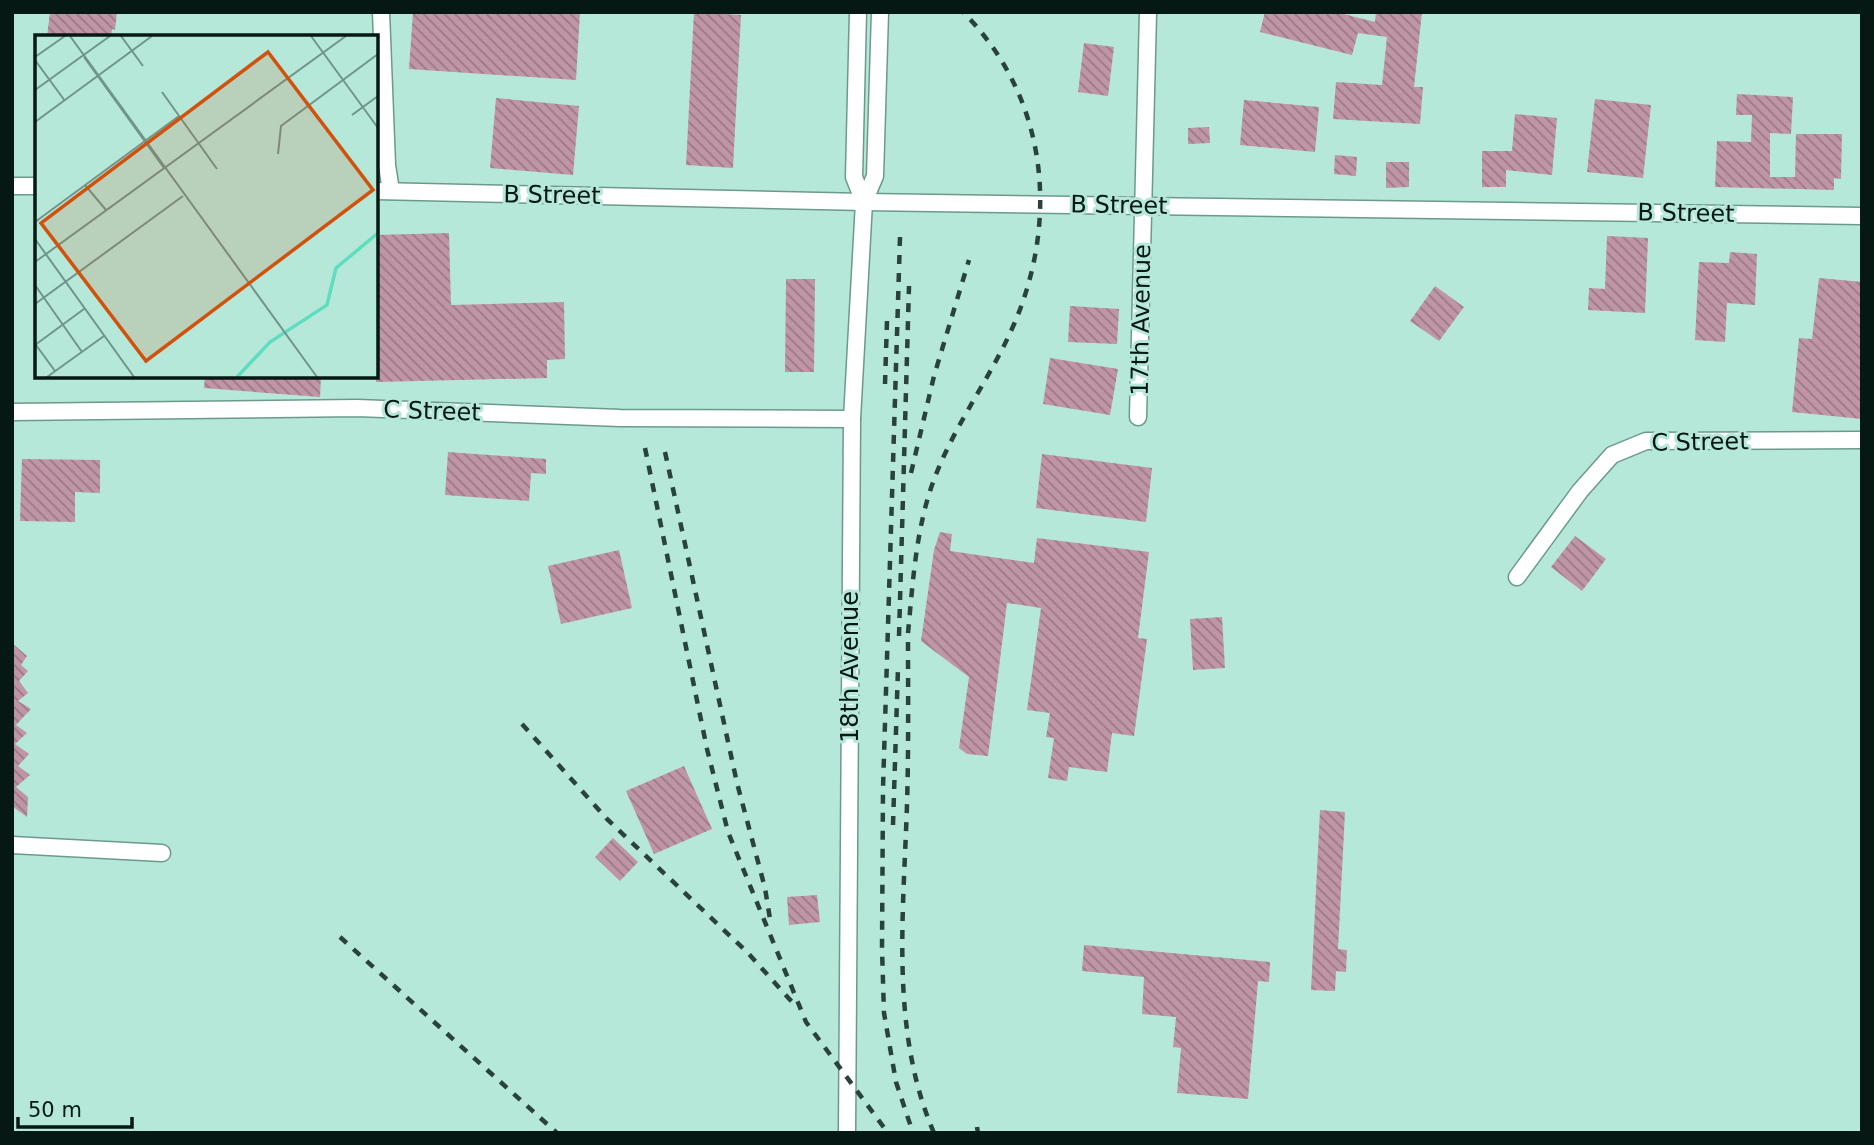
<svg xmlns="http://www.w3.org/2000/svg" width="1874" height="1145" font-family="'DejaVu Sans',sans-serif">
<defs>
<pattern id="building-back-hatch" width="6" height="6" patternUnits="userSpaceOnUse" patternTransform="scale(1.75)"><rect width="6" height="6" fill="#c095a5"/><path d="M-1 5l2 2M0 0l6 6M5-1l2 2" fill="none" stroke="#9a7985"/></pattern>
</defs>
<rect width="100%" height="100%" fill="#b6e8d9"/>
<!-- building -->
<g fill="url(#building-back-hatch)">
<polygon points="50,12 117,12 115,30 112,29 111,37 47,37"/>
<polygon points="413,12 580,12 576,80 409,69"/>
<polygon points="694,12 741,15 733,168 686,165"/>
<polygon points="1265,12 1336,12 1375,22 1376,12 1422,12 1414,87 1423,87 1420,124 1333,119 1336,82 1382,85 1387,37 1358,33 1352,55 1260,32"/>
<polygon points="1084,43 1114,47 1108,96 1078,92"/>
<polygon points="1737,94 1793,97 1791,134 1770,133 1770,177 1795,177 1796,134 1842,134 1841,179 1834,178 1834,190 1715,187 1717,141 1751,142 1752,115 1736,115"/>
<polygon points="496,98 579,106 573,175 490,168"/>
<polygon points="1595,99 1651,105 1643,178 1587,172"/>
<polygon points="1244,100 1319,107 1315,152 1240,145"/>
<polygon points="1515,114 1557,118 1552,175 1506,170 1506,187 1482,187 1482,151 1512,151"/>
<polygon points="1209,127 1210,143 1188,144 1188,128"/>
<polygon points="1335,155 1357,157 1356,176 1334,174"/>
<polygon points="1386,162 1409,162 1409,187 1386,188"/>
<polygon points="449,233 451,305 564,302 565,359 547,360 547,378 376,382 376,235"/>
<polygon points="1607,236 1648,238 1645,313 1588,310 1589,288 1605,289"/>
<polygon points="1730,252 1757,254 1755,305 1727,303 1725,342 1695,340 1699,262 1729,263"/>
<polygon points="1819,278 1862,282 1862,419 1792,412 1799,338 1812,339"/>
<polygon points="786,279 815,279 814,372 785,372"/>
<polygon points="1435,286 1464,307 1439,341 1410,321"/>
<polygon points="1070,306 1119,309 1117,344 1068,342"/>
<polygon points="1050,358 1118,369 1110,415 1043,404"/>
<polygon points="205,376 321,376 320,397 204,388"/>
<polygon points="448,452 546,459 546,474 531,473 529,501 445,495"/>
<polygon points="1042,454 1152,468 1146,522 1036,508"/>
<polygon points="22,459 100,460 100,493 75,492 75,522 20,521"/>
<polygon points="940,532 952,534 950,551 1034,563 1037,538 1149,552 1138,638 1147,639 1134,736 1112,733 1107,772 1069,767 1067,781 1048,778 1054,738 1046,737 1050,713 1027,710 1041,608 1007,603 988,756 967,754 959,748 969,677 921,641 934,550"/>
<polygon points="1575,536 1606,559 1582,591 1551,567"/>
<polygon points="619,550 632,608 561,624 548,566"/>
<polygon points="1222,617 1225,668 1193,670 1190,619"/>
<polygon points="12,643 27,656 21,665 28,671 19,681 28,693 18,701 31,709 16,725 27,733 15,744 29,754 18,766 30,775 16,787 28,797 27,817 12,806"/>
<polygon points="684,766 712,829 654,854 626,791"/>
<polygon points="1320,810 1345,812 1338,949 1347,950 1346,972 1336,971 1335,991 1311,990"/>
<polygon points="613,838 638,862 620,881 595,857"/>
<polygon points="817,895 820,922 789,925 787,897"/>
<polygon points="1084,945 1270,962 1269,982 1258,981 1248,1099 1177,1093 1181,1048 1173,1047 1176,1017 1142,1014 1144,977 1082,971"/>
</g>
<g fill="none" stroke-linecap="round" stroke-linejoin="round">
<!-- minor casing -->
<g stroke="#6b9a8c" stroke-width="19">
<g id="minor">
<polyline points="381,12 387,165 391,191"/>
<polyline points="858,12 854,177 864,202"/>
<polyline points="12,186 37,186"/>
<polyline points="376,191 864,202 1862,216"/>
<polyline points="12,412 357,408 620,418 852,419"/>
<polyline points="1138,417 1148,12"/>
<polyline points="1517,577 1580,491 1612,455 1646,441 1862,440"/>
<polyline points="12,845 162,853"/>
<polyline points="847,1133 852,419 864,202 875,176 880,12"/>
</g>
</g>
<!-- minor -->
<use href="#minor" stroke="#fff" stroke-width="16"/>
<!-- rail -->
<g stroke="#29423b" stroke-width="4.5" stroke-dasharray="9 9" stroke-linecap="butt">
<polyline points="900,237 883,788 882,949 884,1013 896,1082 913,1133"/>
<polyline points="885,384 887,321"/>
<polyline points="645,448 707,749 728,832 806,1022 888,1133"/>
<polyline points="665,452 737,783 765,888 770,919"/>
<polyline points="911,473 934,376 969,260"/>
<polyline points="899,636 909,286"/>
<polyline points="522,724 607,819 748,953 792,1002"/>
<polyline points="893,825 898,668"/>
<polyline points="340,937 557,1133"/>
<polyline points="977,1127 978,1133"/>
<path d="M 934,1133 C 893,1038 902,931 906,831 C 909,765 908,699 908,633 C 913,581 916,526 935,477 C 956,422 992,376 1015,322 C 1060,215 1046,95 963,12"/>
</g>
</g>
<g text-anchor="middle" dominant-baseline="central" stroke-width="6" stroke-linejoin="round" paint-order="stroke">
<!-- street labels -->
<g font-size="24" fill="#051813" stroke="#b6e8d9">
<text transform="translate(552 195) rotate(1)">B Street</text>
<text transform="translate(1119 205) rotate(1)">B Street</text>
<text transform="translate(1686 213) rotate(1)">B Street</text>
<text transform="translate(1141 320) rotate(-89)">17th Avenue</text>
<text transform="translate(432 411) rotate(2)">C Street</text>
<text transform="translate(1700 442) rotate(-1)">C Street</text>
<text transform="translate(850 667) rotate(-90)">18th Avenue</text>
</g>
</g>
<!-- overview -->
<g transform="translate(35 35)">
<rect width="343" height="343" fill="#b6e8d9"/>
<path fill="none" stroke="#5fddbf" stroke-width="3.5" d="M 202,342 L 235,307 L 292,270 L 301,233 L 343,198"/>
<path fill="none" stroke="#6f958a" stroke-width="2" d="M 35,1 L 282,342M 86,1 L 108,31M 276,1 L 343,93M 0,22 L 30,1M 49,22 L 129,133M 0,25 L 30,66M 0,55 L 75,1M 127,57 L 182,134M 317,80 L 343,61M 0,87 L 117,1M 243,119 L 246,91 L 343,19M 50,150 L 71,175M 0,187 L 144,81M 0,204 L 99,342M 0,227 L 311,1M 0,250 L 47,317M 0,269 L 148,161M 0,310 L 49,274M 1,310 L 20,336M 12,342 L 69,301"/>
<path fill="#d1520d" fill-opacity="0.15" stroke="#d1520d" stroke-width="3.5" d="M 233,17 L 338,155 L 111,326 L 6,188 Z"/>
<rect width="343" height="343" fill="none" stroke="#051813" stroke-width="3.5"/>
</g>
<!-- border -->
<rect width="1874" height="1145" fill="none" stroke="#051813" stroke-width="28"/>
<!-- scale -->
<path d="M18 1117v10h114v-10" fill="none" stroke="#051813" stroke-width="3.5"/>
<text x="28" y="1117" font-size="21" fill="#051813" stroke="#b6e8d9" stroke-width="5" paint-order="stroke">50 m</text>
</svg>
